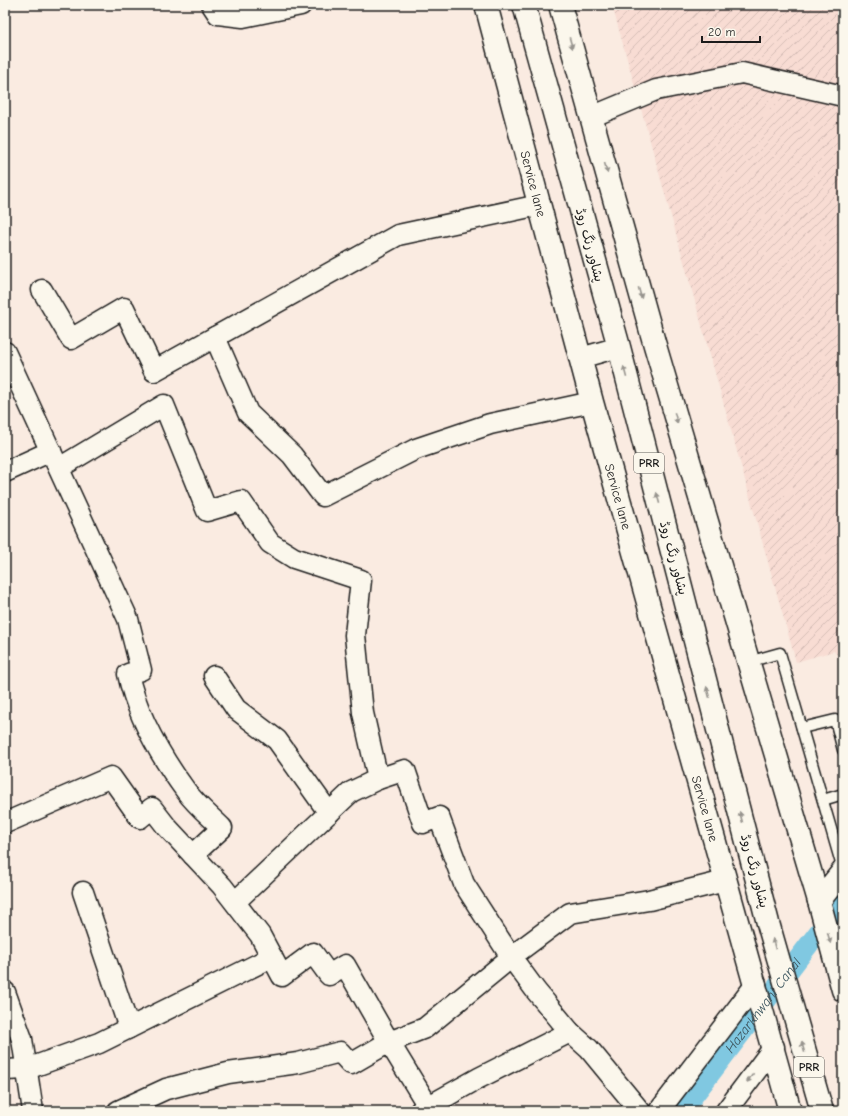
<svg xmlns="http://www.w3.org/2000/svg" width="848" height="1116" font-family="'Comic Neue','Playpen Sans Arabic',sans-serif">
<defs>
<pattern id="industrial-furrows" width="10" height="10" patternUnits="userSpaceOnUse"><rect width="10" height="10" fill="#f8dcd3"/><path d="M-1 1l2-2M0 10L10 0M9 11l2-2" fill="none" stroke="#d4bcb5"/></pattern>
</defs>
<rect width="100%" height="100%" fill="#faebe1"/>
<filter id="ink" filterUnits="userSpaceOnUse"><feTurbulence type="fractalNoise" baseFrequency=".025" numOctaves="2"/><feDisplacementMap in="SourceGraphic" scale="8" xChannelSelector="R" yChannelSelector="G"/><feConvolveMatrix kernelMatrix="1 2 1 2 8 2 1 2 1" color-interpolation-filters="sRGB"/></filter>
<g filter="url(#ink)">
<!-- industrial -->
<polygon fill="url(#industrial-furrows)" points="612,5 843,5 843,663 834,651 796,662"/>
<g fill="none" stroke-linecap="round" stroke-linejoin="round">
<!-- canal -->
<path stroke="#80c8e1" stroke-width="20" id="s1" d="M 682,1111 L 843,900"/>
<!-- service casing -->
<g stroke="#1c1c1c" stroke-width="13">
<g id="service">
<polyline points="748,662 780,653 843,870"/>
<polyline points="802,728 835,720 843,750"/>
<polyline points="823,800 843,794"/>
</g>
</g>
<!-- minor casing -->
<g stroke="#1c1c1c" stroke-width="23">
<g id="minor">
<polyline points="212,5 218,14 243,17 301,5"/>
<polyline points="591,117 656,90 742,73 843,96"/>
<polyline points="42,290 71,339 124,308 154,371 398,235 539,205"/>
<polyline points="215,337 248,413 292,455 323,496 416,449 490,424 592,402"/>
<path d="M 5,352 L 128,619 L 141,670 L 128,674 C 137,715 161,757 186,791 C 196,805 210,816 222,828 L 193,855"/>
<polyline points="580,358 619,347"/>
<polyline points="59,468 164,405 207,511 241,501 270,543 294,558 361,580 355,635 363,713 378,779 405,770 423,823 439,817 464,884 511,957 536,991 570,1032 589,1049 640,1111"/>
<polyline points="5,472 51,451"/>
<polyline points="214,676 236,709 277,740 329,813"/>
<polyline points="5,823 111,777 140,818 152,808 166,826 222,886 260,935 282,976 313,953 329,975 345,965 389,1042 425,1028 519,951 570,913 649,900 725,881"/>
<polyline points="83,892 129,1028"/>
<polyline points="235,902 351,792 378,779"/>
<polyline points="5,992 22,1039 33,1111"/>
<polyline points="5,1070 27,1069 99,1043 272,957"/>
<polyline points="118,1111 166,1089 228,1073 298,1063 340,1052 351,1064 389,1042 431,1111"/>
<polyline points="420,1111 479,1078 570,1032"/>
<polyline points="659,1111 756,984"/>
<polyline points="726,1111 774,1047"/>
</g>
</g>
<!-- tertiary casing -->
<g stroke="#1c1c1c" stroke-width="25">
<g id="tertiary">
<path id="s2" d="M 486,5 L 592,402 L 790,1111"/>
<polyline points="819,901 843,871"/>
</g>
</g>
<!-- trunk casing -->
<g stroke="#1c1c1c" stroke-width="25">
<g id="trunk">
<polyline points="524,5 619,347 768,923 822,1111"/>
<polyline points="560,5 654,342 819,901 843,990"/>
</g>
</g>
<!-- service -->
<use href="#service" stroke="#fbf7ec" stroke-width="10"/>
<!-- minor -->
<use href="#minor" stroke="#fbf7ec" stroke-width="20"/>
<!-- tertiary -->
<use href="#tertiary" stroke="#fbf7ec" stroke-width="22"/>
<!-- trunk -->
<use href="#trunk" stroke="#fbf7ec" stroke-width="22"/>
</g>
<!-- one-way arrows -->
<defs><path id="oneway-solid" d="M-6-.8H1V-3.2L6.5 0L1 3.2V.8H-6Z"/></defs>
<g fill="#97948e">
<use href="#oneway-solid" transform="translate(571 43) rotate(74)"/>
<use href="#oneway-solid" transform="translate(606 168) rotate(74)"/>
<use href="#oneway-solid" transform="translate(640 293) rotate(74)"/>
<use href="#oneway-solid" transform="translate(625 372) rotate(-105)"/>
<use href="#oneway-solid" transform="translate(676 418) rotate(74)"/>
<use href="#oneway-solid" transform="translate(658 498) rotate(-105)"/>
<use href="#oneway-solid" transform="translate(708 692) rotate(-105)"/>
<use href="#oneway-solid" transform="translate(741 817) rotate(-105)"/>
<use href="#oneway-solid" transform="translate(829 938) rotate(75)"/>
<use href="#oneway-solid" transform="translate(774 944) rotate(-105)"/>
<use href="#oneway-solid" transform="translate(803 1047) rotate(-106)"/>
<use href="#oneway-solid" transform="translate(750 1078) rotate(127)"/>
</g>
</g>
<g text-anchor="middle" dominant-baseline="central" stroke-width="3.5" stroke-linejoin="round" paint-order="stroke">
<!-- shield labels -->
<g fill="#fbf7ec" stroke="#5f5e5a" stroke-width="1">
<rect x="634" y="453" width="30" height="20" rx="3"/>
<rect x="794" y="1057" width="30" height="20" rx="3"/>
</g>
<g font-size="12" font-weight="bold" fill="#1c1c1c">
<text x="649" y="463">PRR</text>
<text x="809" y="1067">PRR</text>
</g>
<!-- street labels -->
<g font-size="13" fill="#1c1c1c" stroke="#fbf7ec">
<text stroke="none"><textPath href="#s2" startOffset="185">Service lane</textPath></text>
<text transform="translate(590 245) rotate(75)">پشاور رنگ روڈ</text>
<text stroke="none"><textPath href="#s2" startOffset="509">Service lane</textPath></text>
<text transform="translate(674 558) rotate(75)">پشاور رنگ روڈ</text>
<text stroke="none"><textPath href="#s2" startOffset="833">Service lane</textPath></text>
<text transform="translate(755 871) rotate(75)">پشاور رنگ روڈ</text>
</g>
<!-- water labels -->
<g font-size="14" font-style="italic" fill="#3f5861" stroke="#fbf7ec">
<text stroke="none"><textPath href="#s1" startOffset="133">Hazarkhwani Canal</textPath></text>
</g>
</g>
<!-- margin -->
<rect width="848" height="1116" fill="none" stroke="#fbf7ec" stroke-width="20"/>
<rect x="10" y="10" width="828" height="1096" fill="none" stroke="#1c1c1c" stroke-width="1.5" filter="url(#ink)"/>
<!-- scale -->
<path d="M702 36v6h58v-6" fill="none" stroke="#1c1c1c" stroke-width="2"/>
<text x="708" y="36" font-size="12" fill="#1c1c1c" stroke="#fbf7ec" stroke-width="3" paint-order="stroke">20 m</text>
</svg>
